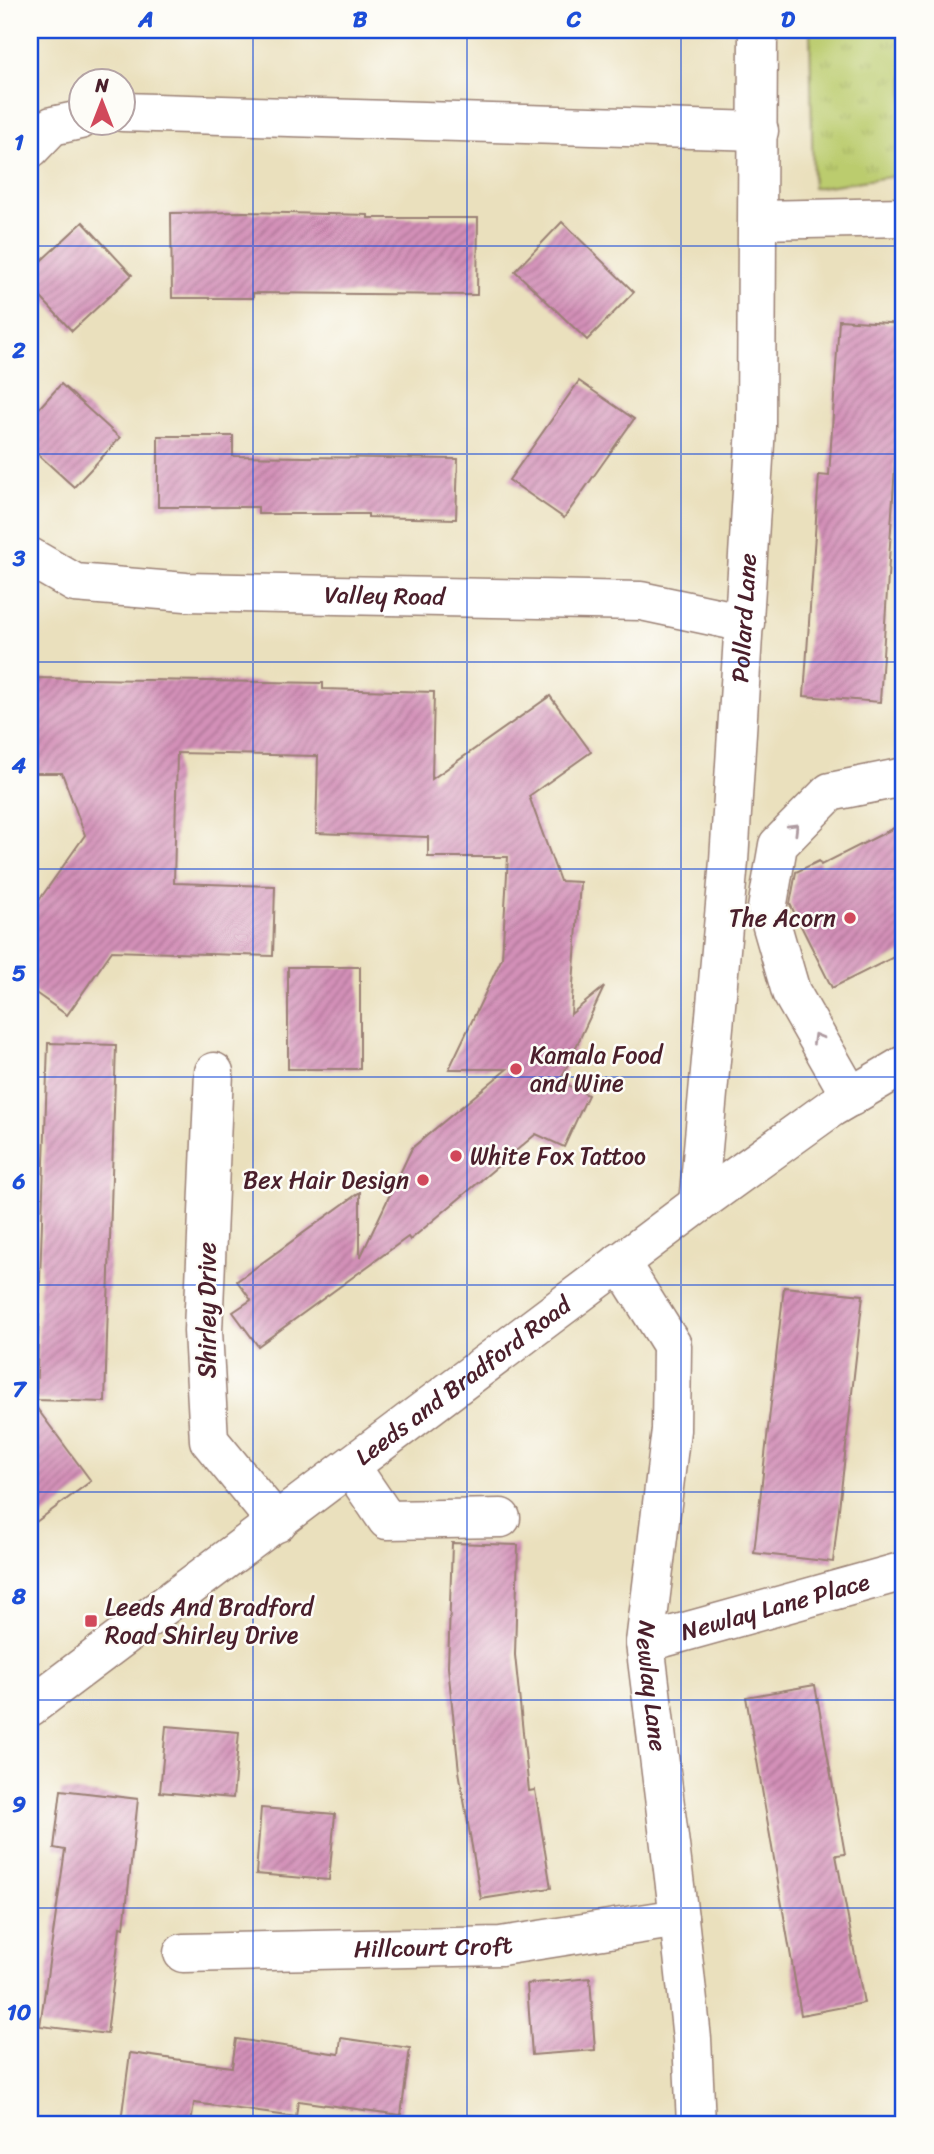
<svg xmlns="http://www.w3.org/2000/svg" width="934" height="2154" font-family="Sriracha,sans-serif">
<defs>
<pattern id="grass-tufts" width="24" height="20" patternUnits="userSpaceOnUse" patternTransform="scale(1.75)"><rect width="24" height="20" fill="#bbcc6e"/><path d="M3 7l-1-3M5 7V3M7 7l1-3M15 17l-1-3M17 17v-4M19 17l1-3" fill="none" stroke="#a2af5f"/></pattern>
<pattern id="building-hatch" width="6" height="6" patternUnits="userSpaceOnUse" patternTransform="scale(1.75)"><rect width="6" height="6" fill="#d390b8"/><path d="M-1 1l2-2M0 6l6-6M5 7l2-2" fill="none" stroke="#ad7596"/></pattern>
</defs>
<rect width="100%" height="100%" fill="#fdfcf7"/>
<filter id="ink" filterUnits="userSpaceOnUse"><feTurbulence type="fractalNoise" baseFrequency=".0143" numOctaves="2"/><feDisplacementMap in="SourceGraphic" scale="14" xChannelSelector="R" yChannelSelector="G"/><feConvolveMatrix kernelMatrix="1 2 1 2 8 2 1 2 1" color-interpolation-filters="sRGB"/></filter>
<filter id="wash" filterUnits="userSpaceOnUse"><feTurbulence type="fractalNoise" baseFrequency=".00686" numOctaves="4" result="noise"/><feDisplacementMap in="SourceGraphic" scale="28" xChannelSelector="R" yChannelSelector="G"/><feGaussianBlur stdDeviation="1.57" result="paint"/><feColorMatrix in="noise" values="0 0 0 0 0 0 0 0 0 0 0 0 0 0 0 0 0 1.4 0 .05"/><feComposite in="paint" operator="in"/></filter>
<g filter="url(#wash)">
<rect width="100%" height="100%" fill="#eae0bd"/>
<!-- grass -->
<polygon fill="url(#grass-tufts)" stroke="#82764c" stroke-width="2" points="810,30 904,30 904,175 813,188"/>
<g id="blocks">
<!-- building -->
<g fill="url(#building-hatch)">
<polygon points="244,212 368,215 368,218 478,218 477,295 253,293 253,298 172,298 171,213"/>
<polygon points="83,222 132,275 72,331 30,286 30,271"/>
<polygon points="562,222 634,292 587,340 515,271"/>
<polygon points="839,320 904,324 880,702 804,696 819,475 829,476"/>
<polygon points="579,381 634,419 564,518 509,480"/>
<polygon points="61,384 120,438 74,487 30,447 30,418"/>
<polygon points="158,436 233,436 233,456 458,459 456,519 368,517 368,514 258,514 258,507 158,507"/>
<polygon points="30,678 323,683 323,689 434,692 432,779 550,696 591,752 529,796 560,881 580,882 571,1014 604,987 560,1081 588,1095 564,1147 536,1134 410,1240 408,1237 258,1346 233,1312 251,1300 237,1281 360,1192 360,1258 412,1148 507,1069 449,1069 502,958 508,857 428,857 428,837 316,833 318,756 177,753 174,883 275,886 273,956 112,951 67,1015 30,989 30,913 85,835 62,773 31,773"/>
<polygon points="904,823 904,952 832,988 790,904 796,872 819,861 821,865"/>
<rect x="288" y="967" width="72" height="102"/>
<polygon points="48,1043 116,1045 105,1402 36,1400"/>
<polygon points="784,1287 863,1295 833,1562 754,1553"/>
<polygon points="36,1407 91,1481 32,1525"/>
<polygon points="452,1543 518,1545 515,1655 529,1791 535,1790 551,1888 481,1899 459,1771 448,1667"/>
<polygon points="815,1685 845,1854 836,1855 864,2003 801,2015 746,1697"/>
<polygon points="166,1726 239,1732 233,1798 160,1792"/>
<polygon points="61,1790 138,1799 124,1928 120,1927 107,2034 40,2026 65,1850 54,1848"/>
<polygon points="261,1808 335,1814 329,1880 256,1874"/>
<polygon points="590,1978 595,2050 532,2055 527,1984"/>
<polygon points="341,2038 410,2048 401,2115 298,2101 296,2117 194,2103 191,2124 121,2121 130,2053 232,2067 236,2039 339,2054"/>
</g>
</g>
</g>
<g filter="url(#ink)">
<use href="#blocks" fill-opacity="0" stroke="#9a8074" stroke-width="2"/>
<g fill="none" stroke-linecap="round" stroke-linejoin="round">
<!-- minor casing -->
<g stroke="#9a8074" stroke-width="41">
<g id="minor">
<polyline points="122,112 759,131"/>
<polyline points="30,149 52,126 80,120"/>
<polyline points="758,220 904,217"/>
<path id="s1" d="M 30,557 L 75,583 L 186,592 L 641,601 L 745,623"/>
<polyline points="214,1072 203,1331 209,1440 277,1523"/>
<polyline points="851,1097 791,992 767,909 778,845 830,792 904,777"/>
<path id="s2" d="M 698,1204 L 729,861 L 756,427 L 758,30"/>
<path id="s3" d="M 620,1262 L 672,1345 L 671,1430 L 645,1643 L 679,1918 L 692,2039 L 696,2124"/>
<polyline points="351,1467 387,1520 501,1518"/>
<path id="s4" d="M 645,1643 L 904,1571"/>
<path id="s5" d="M 183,1953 L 501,1946 L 679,1918"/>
</g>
</g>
<!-- major casing -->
<g stroke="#9a8074" stroke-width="41">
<g id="major">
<path id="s6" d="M 30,1707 L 698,1204 L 831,1108 L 904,1065"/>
</g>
</g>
<!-- minor -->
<use href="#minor" stroke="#fff" stroke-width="38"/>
<!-- major -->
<use href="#major" stroke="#fff" stroke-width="38"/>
</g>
<!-- one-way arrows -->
<defs><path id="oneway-chevron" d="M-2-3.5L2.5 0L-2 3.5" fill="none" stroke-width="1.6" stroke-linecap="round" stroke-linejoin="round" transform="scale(1.75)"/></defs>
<g stroke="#ae9aa0">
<use href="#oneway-chevron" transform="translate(794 828) rotate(-45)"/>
<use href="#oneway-chevron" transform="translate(817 1038) rotate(-120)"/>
</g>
</g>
<!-- grid -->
<path fill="none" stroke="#1d4ed8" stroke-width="2" stroke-opacity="0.55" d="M 253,30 L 253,2124M 467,30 L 467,2124M 681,30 L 681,2124M 30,246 L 904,246M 30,454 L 904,454M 30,662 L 904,662M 30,869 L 904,869M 30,1077 L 904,1077M 30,1285 L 904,1285M 30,1492 L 904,1492M 30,1700 L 904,1700M 30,1908 L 904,1908"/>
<!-- markers -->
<g fill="#d1495b" stroke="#fdfcf7" stroke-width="2.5">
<circle cx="850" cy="918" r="7"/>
<circle cx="516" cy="1069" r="7"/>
<circle cx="456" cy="1156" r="7"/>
<circle cx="423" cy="1180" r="7"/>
<rect x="84" y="1614" width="14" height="14" rx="3.5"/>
</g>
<g text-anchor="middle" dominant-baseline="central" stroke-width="5" stroke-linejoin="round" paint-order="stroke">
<!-- street labels -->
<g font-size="24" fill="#4a1f2b" stroke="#fdfcf7">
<text stroke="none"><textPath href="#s1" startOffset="362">Valley Road</textPath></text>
<text stroke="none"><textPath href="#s2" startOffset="588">Pollard Lane</textPath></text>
<text transform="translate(207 1310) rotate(-90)">Shirley Drive</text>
<text stroke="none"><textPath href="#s6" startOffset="542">Leeds and Bradford Road</textPath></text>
<text stroke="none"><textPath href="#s4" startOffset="135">Newlay Lane Place</textPath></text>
<text stroke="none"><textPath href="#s3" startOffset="441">Newlay Lane</textPath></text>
<text stroke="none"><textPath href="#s5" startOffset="250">Hillcourt Croft</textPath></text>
</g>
<!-- poi labels -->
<g font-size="24" fill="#4a1f2b" stroke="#fdfcf7" text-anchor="start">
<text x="836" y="918" text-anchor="end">The Acorn</text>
<text x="530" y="1055">Kamala Food<tspan x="530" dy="28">and Wine</tspan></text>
<text x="470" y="1156">White Fox Tattoo</text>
<text x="409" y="1180" text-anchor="end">Bex Hair Design</text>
<text x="105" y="1607">Leeds And Bradford<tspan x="105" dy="28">Road Shirley Drive</tspan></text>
</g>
</g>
<!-- margin -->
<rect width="934" height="2154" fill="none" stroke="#fdfcf7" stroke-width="77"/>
<!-- north arrow -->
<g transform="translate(102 102)"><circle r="33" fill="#fdfcf7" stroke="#b5a4a5" stroke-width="2"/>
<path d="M0-5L12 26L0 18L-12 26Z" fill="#d1495b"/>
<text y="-10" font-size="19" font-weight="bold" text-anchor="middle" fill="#4a1f2b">N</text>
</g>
<rect x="38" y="38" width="857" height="2078" fill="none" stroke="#1d4ed8" stroke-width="2.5"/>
<g font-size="23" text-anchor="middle" font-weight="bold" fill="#1d4ed8">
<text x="146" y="27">A</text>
<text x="360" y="27">B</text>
<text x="574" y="27">C</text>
<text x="788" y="27">D</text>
<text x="19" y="150">1</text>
<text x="19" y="358">2</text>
<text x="19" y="566">3</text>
<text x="19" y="773">4</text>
<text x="19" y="981">5</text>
<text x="19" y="1189">6</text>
<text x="19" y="1397">7</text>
<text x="19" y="1604">8</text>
<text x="19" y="1812">9</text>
<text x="19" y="2020">10</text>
</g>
</svg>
